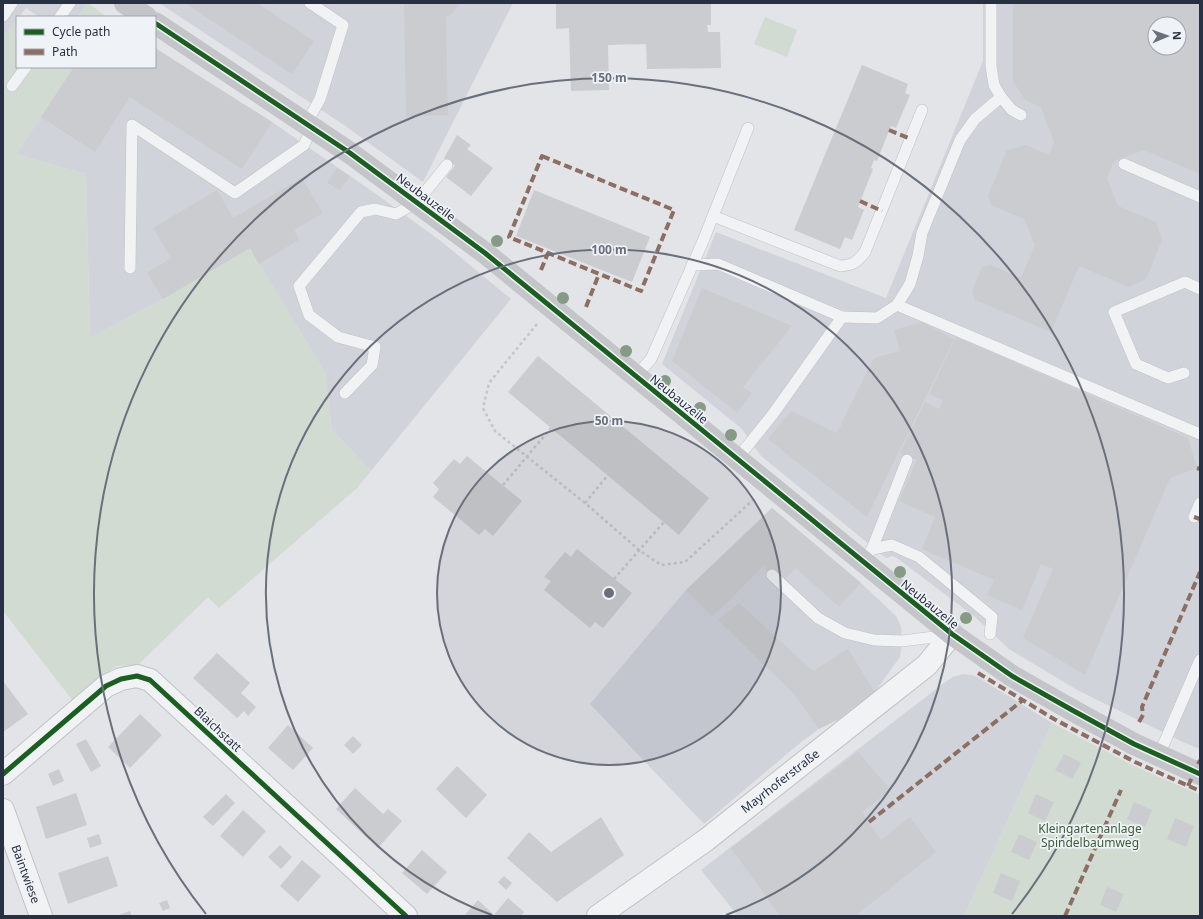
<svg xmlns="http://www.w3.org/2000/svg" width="1203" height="919" font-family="'Noto Sans',sans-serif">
<rect width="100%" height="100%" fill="#e2e4e7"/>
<!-- built -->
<g fill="#d0d3da" fill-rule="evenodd">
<polygon points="3,3 88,3 77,17 39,17 26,8 19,17 17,17 17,19 3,37"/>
<polygon points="159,3 513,3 423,182 344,125"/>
<path d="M 983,3 L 1200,3 L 1200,749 L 1185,743 L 1079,691 L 1009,649 L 975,617 L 897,558 L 892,556 L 886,558 L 761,456 L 742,429 L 662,364 L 716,232 L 886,298 L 983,61 ZM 1155,24 L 1179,24 L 1179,48 L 1155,48 Z"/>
<polygon points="155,48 272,122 376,194 442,242 511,299 371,471 332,430 325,372 259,264 163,299 90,338 86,174 16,154 74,67 155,67"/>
<polygon points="772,508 861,583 896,616 901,626 902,645 900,657 874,693 854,707 839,719 819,729 800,743 704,824 590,704 686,590"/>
<polygon points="963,674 972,675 979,678 1052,723 964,916 738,916 701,870 944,683 953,677"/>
</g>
<!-- green -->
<g fill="#d2dbd2">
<polygon points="88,3 107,17 77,17"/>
<polygon points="765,17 797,30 787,57 754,44"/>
<polygon points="17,19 17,67 74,67 17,154 86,174 90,338 163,299 250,248 325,372 332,430 371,471 357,488 219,608 208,597 138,665 117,666 94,681 73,701 3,611 3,37"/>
<polygon points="1052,723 1134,766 1200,795 1200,916 964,916"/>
</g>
<!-- building -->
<g fill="#cacccf" fill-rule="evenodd">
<polygon points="185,3 257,3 314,41 292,74"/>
<polygon points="404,3 459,3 459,5 451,15 446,16 448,115 406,116"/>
<polygon points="556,3 711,3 711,25 707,25 708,32 720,32 721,68 647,69 646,44 608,45 609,90 571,91 569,28 556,29"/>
<path d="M 1013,3 L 1200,3 L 1200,174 L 1144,150 L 1114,161 L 1107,179 L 1118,206 L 1156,222 L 1162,240 L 1146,279 L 1129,287 L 1079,266 L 1051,332 L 975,300 L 972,291 L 982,267 L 990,265 L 1021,278 L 1035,245 L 1024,219 L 991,205 L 988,196 L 1007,150 L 1026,145 L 1049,155 L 1054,142 L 1041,107 L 1025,100 L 1013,81 ZM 1155,24 L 1179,24 L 1179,48 L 1155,48 Z"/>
<polygon points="155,48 272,122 242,169 130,97 95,152 41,117 74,67 155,67"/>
<polygon points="862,65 908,84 905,93 910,95 896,128 891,126 877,161 874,160 871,168 873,169 858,207 864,210 852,240 845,237 840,249 794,230"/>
<polygon points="457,135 471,145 467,149 493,168 471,196 446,177 455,166 444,158"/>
<polygon points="337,168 350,176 340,190 327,183"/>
<polygon points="302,178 323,213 294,230 299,240 259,264 250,248 163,299 147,273 171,258 153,228 217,190 233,218"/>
<polygon points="534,190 650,237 632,282 516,236"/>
<polygon points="702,288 792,326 743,387 752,393 737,413 672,361"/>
<polygon points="922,322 954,339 867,517 768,439 791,411 837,433 874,358 900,351 894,330"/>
<polygon points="956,337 1188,438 1197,468 1170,478 1085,675 1023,638 1053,569 1041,564 1022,610 987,595 994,580 922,549 935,517 899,501 917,460 900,453 925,402 939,409 943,400 929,394"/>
<polygon points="538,356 709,498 679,535 508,392"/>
<polygon points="467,456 522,501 493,536 485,529 479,535 433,497 439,489 433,483 454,459 460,464"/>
<polygon points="772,508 861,583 839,607 796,568 780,584 763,566 730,600 712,616 686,590"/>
<polygon points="577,549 632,593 603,628 595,622 590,628 544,590 551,581 544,577 565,552 571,557"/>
<polygon points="739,603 813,671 848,649 874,691 839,719 819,729 794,694 718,620"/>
<polygon points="217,653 250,683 241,693 256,707 248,716 244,711 237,718 193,678"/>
<polygon points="3,681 28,714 3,732"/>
<polygon points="140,714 162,735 130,768 108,747"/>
<polygon points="288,725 313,748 293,770 268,748"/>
<polygon points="353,736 362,745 353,754 344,745"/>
<polygon points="86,739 101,766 91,772 76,744"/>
<polygon points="858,752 891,790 862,812 881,840 910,817 936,852 855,916 780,916 731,848"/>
<polygon points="1064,754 1081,763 1072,779 1055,770"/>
<polygon points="457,766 487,795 466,818 436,789"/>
<polygon points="59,769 64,781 53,786 48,774"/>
<polygon points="355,788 383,814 388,809 402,821 378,848 336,809"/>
<polygon points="76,793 87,825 46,839 36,807"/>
<polygon points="226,794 235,803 213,826 203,817"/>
<polygon points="1036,794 1054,802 1045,821 1028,813"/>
<polygon points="1134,802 1152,810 1145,827 1127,819"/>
<polygon points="243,810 266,831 243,857 220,836"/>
<polygon points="601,817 624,855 557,902 507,858 529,832 551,852"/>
<polygon points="1175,818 1194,826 1186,847 1167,839"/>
<polygon points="99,834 102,844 90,848 87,838"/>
<polygon points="1019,834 1037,842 1029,860 1011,852"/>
<polygon points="280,845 292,857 281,869 268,857"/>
<polygon points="422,850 447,872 427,894 402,873"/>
<polygon points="108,856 118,886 68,904 58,873"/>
<polygon points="302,860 321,876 298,902 280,886"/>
<polygon points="1001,873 1020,881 1012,901 993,893"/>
<polygon points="504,876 512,883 506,890 498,882"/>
<polygon points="1107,887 1124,894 1116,912 1100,905"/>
<polygon points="508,898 524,912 521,916 464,916 478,900 494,915"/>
<polygon points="167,900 170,908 163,911 159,903"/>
<polygon points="130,911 132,916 116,916"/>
</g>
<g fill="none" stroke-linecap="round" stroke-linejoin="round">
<!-- lane casing -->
<g stroke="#c0c2c5" stroke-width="12">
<g id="lane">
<polyline points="991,3 991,66 994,85 1001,97 1012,110 1021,115"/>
<polyline points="3,16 12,3"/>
<polyline points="60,17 70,3"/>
<polyline points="12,86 26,67"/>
<polyline points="306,124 320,99 343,25 310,3"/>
<polyline points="1124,164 1200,197"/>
<path d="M 713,216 L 840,266 C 854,265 857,262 865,252 L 922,110"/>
<polyline points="692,265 718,264 842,317 773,414 737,459"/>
<polyline points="130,268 132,125 235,193 304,145 312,128"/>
<polyline points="897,305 1200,434"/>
<polyline points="842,317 877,318 897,305 910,284 918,256 922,233 960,140 975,119 1001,97"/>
<polyline points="1184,373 1168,378 1136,364 1114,312 1185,282 1200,289"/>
<polyline points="636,376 651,359 703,241 748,128"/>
<polyline points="345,393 372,365 375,347 338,337 309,315 299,286 361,212 375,209 396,214 417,202 447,165"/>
<polyline points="1194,517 1200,503"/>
<polyline points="872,549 907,460"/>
<polyline points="862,561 872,549 892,545 919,557 992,617 990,634"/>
<polyline points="772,575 818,618 845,633 874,640 902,641 950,635"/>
<polyline points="1159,755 1200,660"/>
</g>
</g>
<!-- street casing -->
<g stroke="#c0c2c5" stroke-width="24">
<g id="street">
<polyline points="3,774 106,686 121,679 137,676 150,680 406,916"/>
<polyline points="3,810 41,916"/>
<polyline points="598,916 706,840 870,710 927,665 952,634"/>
</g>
</g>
<!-- path -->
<g stroke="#c4c5ca" stroke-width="2.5" stroke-dasharray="3 3" stroke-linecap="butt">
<polyline points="537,324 489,383 483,408 495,431 585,503 639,550 661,565 685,562 753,500"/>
<polyline points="503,485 551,428"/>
<polyline points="585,503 608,475"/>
<polyline points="614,579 664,522"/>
</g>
<!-- lane -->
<use href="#lane" stroke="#f1f2f4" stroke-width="11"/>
<!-- street -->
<use href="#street" stroke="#f1f2f4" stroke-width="22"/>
<!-- secondary -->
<g stroke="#c3c5c9" stroke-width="22">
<polyline points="125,3 146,17"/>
<polyline points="155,23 350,153 485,253 952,634 1012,676 1072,710 1134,744 1200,774"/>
</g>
<!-- quiet -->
<g stroke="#8d6e63" stroke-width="4" stroke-dasharray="8 4" stroke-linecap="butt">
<polyline points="889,130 911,139"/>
<polygon points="542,156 674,210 641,291 509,237"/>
<polyline points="860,201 882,211"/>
<polyline points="541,270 548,253"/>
<polyline points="586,307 599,274"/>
<polyline points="1197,468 1200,469"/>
<polyline points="1194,517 1200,519"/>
<polyline points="978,673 1054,719 1135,762 1200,791"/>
<polyline points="1139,722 1143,715 1142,707 1200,572"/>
<polyline points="1188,786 1200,760"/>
<polyline points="869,822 1023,700"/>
<polyline points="1065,916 1121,790"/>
</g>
<!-- cycleway casing -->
<g stroke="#eff2f7" stroke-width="8">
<g id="cycleway">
<polyline points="155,23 350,153 485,253 952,634 1012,676 1072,710 1134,744 1200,774"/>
<polyline points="3,774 106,686 121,679 137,676 150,680 406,916"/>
</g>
</g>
<!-- cycleway -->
<use href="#cycleway" stroke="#1b5e20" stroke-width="5"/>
</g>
<!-- trees -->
<g fill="#869a85">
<circle cx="497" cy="241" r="6"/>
<circle cx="563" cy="298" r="6"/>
<circle cx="626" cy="351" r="6"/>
<circle cx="665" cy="381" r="6"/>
<circle cx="700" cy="408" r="6"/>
<circle cx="731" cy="435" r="6"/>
<circle cx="900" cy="572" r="6"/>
<circle cx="966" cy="618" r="6"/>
</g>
<!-- distance rings -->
<circle cx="609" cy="593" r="172" fill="#696f7b" fill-opacity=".12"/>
<g fill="none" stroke="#696f7b" stroke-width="2">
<circle cx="609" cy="593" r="172"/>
<path d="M492 915A343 343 0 1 1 726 915"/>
<path d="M206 914A515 515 0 1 1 1012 914"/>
</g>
<g text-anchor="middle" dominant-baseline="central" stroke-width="3.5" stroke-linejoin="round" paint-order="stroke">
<!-- street labels -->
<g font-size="12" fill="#283041" stroke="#eff2f7">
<text transform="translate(426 197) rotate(37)">Neubauzeile</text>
<text transform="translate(679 399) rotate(39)">Neubauzeile</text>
<text transform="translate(930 604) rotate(39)">Neubauzeile</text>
<text transform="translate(218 729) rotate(43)">Blaichstatt</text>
<text transform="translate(780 781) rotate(-38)">Mayrhoferstraße</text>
<text transform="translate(26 874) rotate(70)">Baintwiese</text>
</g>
<!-- park labels -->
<g font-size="12" fill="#3b5d35" stroke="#eff2f7">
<text x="1090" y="828">Kleingartenanlage<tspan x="1090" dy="14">Spindelbaumweg</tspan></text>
</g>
</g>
<circle cx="609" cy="593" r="6" fill="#696f7b" stroke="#eff2f7" stroke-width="2"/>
<g font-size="12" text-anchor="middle" font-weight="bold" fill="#696f7b" stroke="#eff2f7" stroke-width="3.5" stroke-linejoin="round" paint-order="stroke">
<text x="609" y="82">150 m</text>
<text x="609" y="254">100 m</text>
<text x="609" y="425">50 m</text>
</g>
<!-- border -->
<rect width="1203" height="919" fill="none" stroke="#283041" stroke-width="8"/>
<!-- legend -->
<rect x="16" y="16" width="140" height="52" fill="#eff2f7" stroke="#9fa4ae"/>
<rect x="24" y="29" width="20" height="6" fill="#1b5e20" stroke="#9fa4ae"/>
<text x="52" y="36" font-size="12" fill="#283041">Cycle path</text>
<rect x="24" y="49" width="20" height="6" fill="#8d6e63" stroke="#9fa4ae"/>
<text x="52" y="56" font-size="12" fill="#283041">Path</text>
<!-- north arrow -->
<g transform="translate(1167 36) rotate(88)"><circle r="19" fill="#eff2f7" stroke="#9fa4ae"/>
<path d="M0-3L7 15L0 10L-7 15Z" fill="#696f7b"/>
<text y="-6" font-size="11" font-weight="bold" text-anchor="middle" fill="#283041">N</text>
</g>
</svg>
